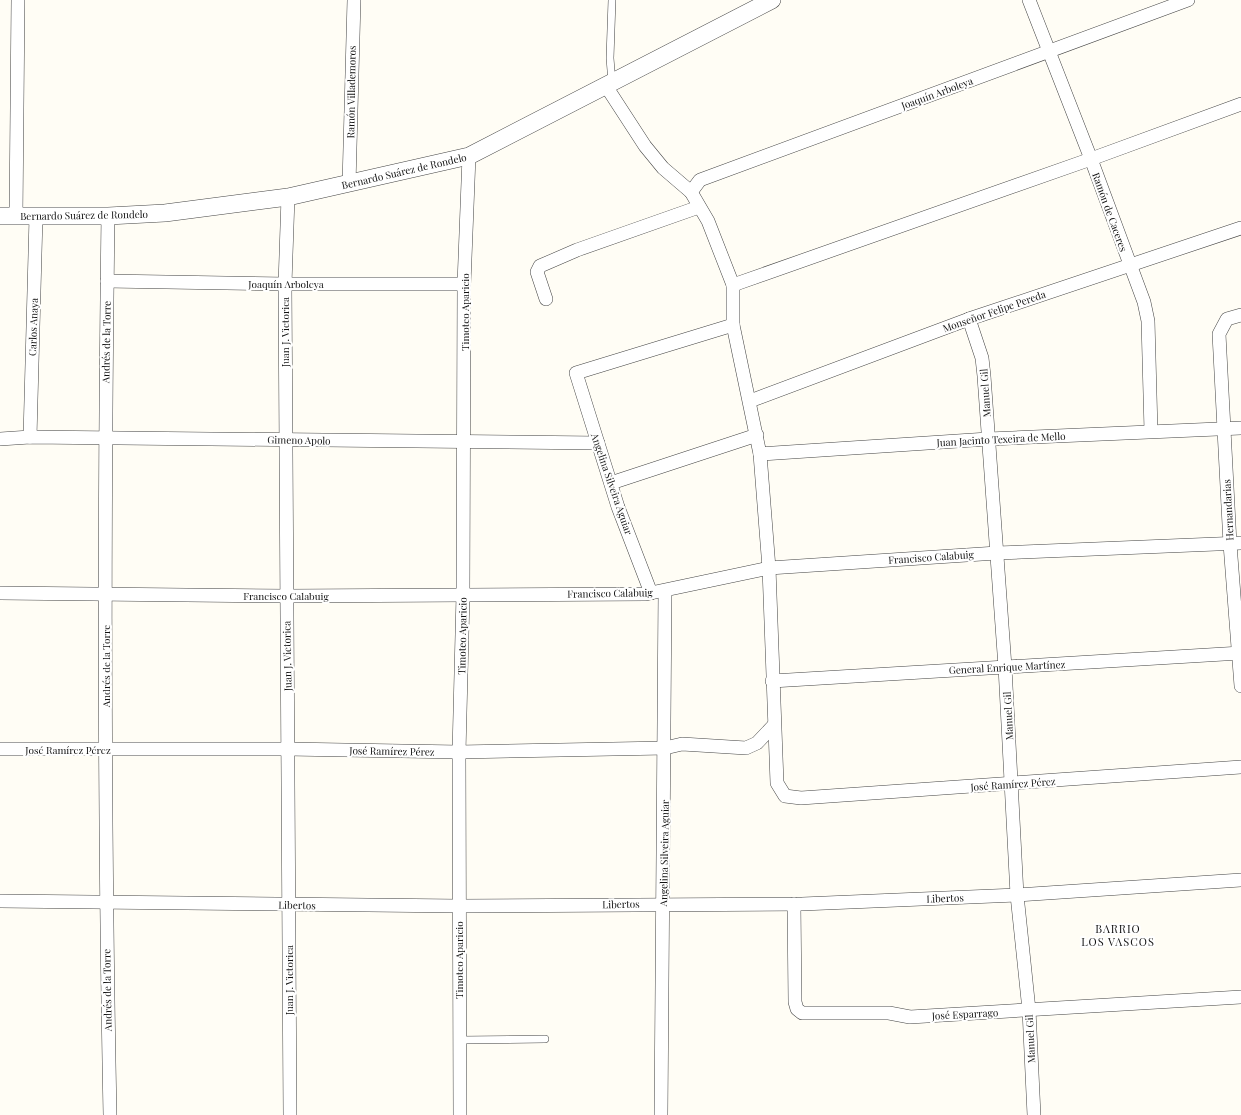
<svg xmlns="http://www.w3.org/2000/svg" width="1241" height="1115" font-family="'Playfair Display',serif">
<rect width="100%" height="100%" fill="#fffdf5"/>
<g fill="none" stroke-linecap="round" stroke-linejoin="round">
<!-- service casing -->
<g stroke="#444" stroke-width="8">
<g id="service">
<polyline points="612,0 610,58 612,83"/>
<polyline points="460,1040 545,1039"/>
</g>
</g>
<!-- minor casing -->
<g stroke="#444" stroke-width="14">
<g id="minor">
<polyline points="1029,0 1091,159 1144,302 1148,321 1151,431"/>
<polyline points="606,86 645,146 663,168 691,192 708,221 733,285 733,325 760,454 769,568 777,783 785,796 801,798 1241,767"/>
<polyline points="349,184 354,0"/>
<polyline points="691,192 700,180 1188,0"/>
<polyline points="288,197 285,284 290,1115"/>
<polyline points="16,216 18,0"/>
<path d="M 108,216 C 104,516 104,815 110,1115"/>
<polyline points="107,281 285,284 464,284"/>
<polyline points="733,285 1091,159 1241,104"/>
<polyline points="546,299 537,272 540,266 577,250 699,207"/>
<polyline points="1241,315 1227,319 1219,334 1230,544 1241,686"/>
<polyline points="969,319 982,358 984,376 1005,667 1017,895 1029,1010 1034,1115"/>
<polyline points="750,401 969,319 1241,228"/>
<polyline points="30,437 36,217"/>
<polyline points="0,439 30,437 598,443"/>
<polyline points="760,454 988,439 1241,428"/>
<polyline points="611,483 757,435"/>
<polyline points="0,593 287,596 646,594 769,568 997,553 1241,543"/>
<polyline points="651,593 618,507 576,373 733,325"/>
<polyline points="772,681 1241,653"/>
<polyline points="0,749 288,749 459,752 665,748 682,744 746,748 757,743 774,725"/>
<polyline points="0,901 459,906 802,904 1017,895 1241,880"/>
<polyline points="794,904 795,1002 797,1009 802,1013 889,1013 910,1017 1241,997"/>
<polyline points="460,1115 459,752 463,595 464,284 469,156"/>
<polyline points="661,1115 665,591"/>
</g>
</g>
<!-- tertiary casing -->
<g stroke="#444" stroke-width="18">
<polyline id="tertiary" points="0,216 108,216 165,213 288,197 469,156 772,0"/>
</g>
<!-- service -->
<use href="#service" stroke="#fff" stroke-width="7"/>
<!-- minor -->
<use href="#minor" stroke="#fff" stroke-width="13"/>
<!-- tertiary -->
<use href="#tertiary" stroke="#fff" stroke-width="17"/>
</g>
<g text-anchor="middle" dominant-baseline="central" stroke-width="4" stroke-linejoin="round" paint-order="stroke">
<!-- street labels -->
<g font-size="10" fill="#111" stroke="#fff">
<text transform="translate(351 92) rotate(-89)">Ramón Villademoros</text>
<text transform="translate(937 93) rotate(-20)">Joaquín Arboleya</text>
<text transform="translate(404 171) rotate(-13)">Bernardo Suárez de Rondelo</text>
<text transform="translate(1110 212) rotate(70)">Ramón de Caceres</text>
<text transform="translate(84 215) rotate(-1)">Bernardo Suárez de Rondelo</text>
<text x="286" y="284">Joaquín Arboleya</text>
<text transform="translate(994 311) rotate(-19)">Monseñor Felipe Pereda</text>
<text transform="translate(465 312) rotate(-90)">Timoteo Aparicio</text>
<text transform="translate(33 327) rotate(-88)">Carlos Anaya</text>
<text transform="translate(285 332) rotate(-90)">Juan J. Victorica</text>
<text transform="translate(106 342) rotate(-89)">Andrés de la Torre</text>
<text transform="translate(985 393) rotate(-94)">Manuel Gil</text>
<text transform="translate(1001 439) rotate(-3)">Juan Jacinto Texeira de Mello</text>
<text transform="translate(299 440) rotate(1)">Gimeno Apolo</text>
<text transform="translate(612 484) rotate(71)">Angelina Silveira Aguiar</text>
<text transform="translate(1228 510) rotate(-93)">Hernandarias</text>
<text transform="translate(931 557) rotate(-4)">Francisco Calabuig</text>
<text transform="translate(610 593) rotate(-1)">Francisco Calabuig</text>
<text x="286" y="596">Francisco Calabuig</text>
<text transform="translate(462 636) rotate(-89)">Timoteo Aparicio</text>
<text transform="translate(287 656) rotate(-91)">Juan J. Victorica</text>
<text transform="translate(106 666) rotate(-90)">Andrés de la Torre</text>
<text transform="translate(1007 667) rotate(-3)">General Enrique Martínez</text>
<text transform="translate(1008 716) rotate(-93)">Manuel Gil</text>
<text x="68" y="750">José Ramírez Pérez</text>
<text transform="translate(392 751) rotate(1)">José Ramírez Pérez</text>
<text transform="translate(1013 784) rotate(-4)">José Ramírez Pérez</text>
<text transform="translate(664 853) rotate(-89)">Angelina Silveira Aguiar</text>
<text transform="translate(945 898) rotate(-2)">Libertos</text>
<text transform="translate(621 904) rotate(-1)">Libertos</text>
<text transform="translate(297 905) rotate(1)">Libertos</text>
<text transform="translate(459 960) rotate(-90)">Timoteo Aparicio</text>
<text transform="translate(289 980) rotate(-90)">Juan J. Victorica</text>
<text transform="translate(107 990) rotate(-91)">Andrés de la Torre</text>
<text transform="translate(965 1014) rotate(-3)">José Esparrago</text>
<text transform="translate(1030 1039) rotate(-93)">Manuel Gil</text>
</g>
<!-- neighbourhood labels -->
<g font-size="11" letter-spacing="1" fill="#111" stroke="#fff">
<text x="1118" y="928">BARRIO<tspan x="1118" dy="13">LOS VASCOS</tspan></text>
</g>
</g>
</svg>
